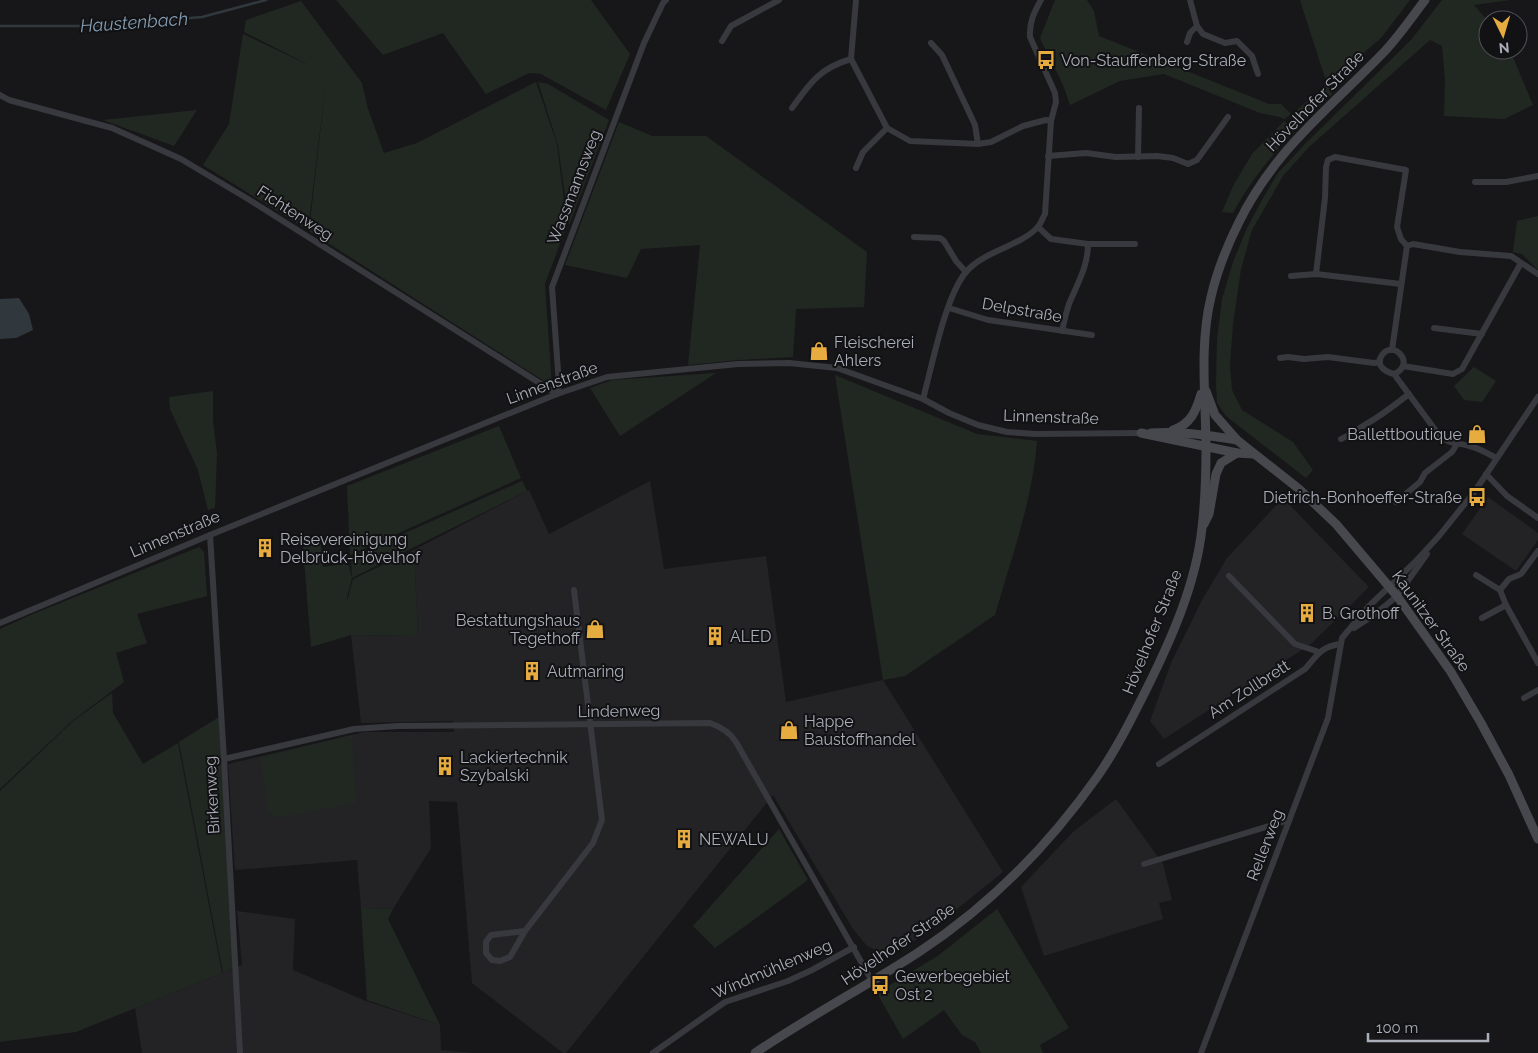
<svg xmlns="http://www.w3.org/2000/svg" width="1538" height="1053" font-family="Raleway,sans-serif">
<rect width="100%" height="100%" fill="#171719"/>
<!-- built -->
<g fill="#232326">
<polygon points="650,481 664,569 766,556 786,702 883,680 1003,872 926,934 896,951 880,952 867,946 853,929 773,795 566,1053 563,1053 472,983 457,802 429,801 431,848 393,909 361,908 357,860 235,870 228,764 364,732 454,732 453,721 361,723 351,635 418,636 414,550 529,490 549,534"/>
<polygon points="1488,497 1538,533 1538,540 1516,571 1462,534"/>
<polygon points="1283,498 1369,587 1311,644 1164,739 1150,721 1171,663 1202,600 1227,558"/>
<polygon points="1116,799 1163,864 1172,900 1159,903 1163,919 1044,956 1021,887 1073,832"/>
<polygon points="237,911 295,919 293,970 366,1001 440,1025 441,1050 474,1053 142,1053 135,1008 242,965"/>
</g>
<!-- green -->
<g fill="#212822">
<polygon points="336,0 591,0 630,54 606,110 541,74 529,73 486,94 443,33 383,55"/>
<polygon points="1055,0 1087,0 1094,11 1099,36 1269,104 1281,104 1291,114 1284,119 1280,117 1260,113 1164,74 1120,81 1070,105 1063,85 1040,38"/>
<polygon points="1300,0 1410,0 1381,38 1327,84 1332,94 1299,125 1290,116 1327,84"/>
<polygon points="1442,0 1511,0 1474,5 1488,21 1488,50 1510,50 1533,105 1504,119 1444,116 1445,80 1442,46 1430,40 1309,147 1283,176 1252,230 1241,269 1233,324 1230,365 1232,390 1242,410 1293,442 1313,470 1306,478 1226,416 1217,403 1216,384 1217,339 1222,299 1233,262 1247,228 1263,198 1278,173 1305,144 1411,40"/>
<polygon points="301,1 362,83 368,109 384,153 417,143 536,82 557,144 567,225 545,284 552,386 309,231 327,73 308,230 203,165 229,124 243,34 313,67 244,32 246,20"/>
<polygon points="538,82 548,84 609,120 569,225 558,145"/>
<polygon points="197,110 174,146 103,120"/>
<path d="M 1284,121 L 1294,131 C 1270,157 1250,182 1233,213 L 1222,212 L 1233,186 L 1252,154 Z"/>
<polygon points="619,122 652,136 706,136 867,252 864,307 796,309 793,357 738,360 688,365 700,245 641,249 627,278 565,265"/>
<polygon points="1538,216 1538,270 1522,254 1513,252 1517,221"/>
<polygon points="1474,367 1496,381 1482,402 1464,400 1454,386"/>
<polygon points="716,373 620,436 590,388 612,380"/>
<path d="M 835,375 L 977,434 L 1037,441 C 1033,500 1011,558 995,615 L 905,676 L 883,680 Z"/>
<polygon points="213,391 213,421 217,453 215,508 208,510 198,470 170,409 169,397"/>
<polygon points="499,426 521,478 350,555 347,486"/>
<polygon points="522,481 527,491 352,578 347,597 347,601 353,579 414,550 418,636 351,635 311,647 303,547 321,544 323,567 348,563 352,578 351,557"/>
<polygon points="199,547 204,552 207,596 137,614 147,643 116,653 124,682 72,721 0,789 0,629 33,614"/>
<polygon points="112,693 113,713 143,764 178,743 222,973 76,1032 0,1042 0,791 73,721"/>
<polygon points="219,717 235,967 223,973 179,742"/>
<polygon points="352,735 356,803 278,818 268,812 261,757"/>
<polygon points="779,829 808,880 715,948 693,926"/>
<polygon points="361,908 393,909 388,919 440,1025 367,1000"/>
<polygon points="997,909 1069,1028 1040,1045 1043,1053 981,1053 975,1042 962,1035 944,1010 903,1039 877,993 939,955"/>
</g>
<!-- water -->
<polygon fill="#30383e" points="19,298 29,314 33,330 16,338 0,339 0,299"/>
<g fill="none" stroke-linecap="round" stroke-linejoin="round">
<!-- stream -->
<polyline stroke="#30383e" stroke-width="2.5" points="0,26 93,26 202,17 266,0"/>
<!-- minor -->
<g stroke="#38393e" stroke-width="6">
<polyline points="856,0 851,59 887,128 910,141 978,144 991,142 1023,126 1046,120 1051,121"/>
<polyline points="1190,0 1197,26 1203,34 1225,43 1237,41 1252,56 1258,74"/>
<polyline points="722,41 731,26 779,0"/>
<polyline points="1187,42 1190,33 1197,26"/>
<polyline points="931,43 942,55 975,125 978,144"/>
<polyline points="0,95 9,100 112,128 181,159 248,199 557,394"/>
<path d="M 792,108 C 810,83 820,68 851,59"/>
<polyline points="1048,156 1086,153 1116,157 1157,156 1173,158 1188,164 1197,160 1228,117"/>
<polyline points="1138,157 1139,108"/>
<polyline points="856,168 863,152 887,128"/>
<polyline points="1475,182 1506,182 1538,176"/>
<polyline points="1038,227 1051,239 1088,244 1135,244"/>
<polyline points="914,237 940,238 944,241 956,261 966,272"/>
<polyline points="1407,246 1413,244 1460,252 1511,256 1538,274"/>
<polyline points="1316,274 1325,198 1326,167 1328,160 1335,157 1406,170 1397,227 1401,239 1407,246 1392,350"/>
<polyline points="1291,276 1316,274 1401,284"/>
<polyline points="949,308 988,320 1092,335"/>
<polyline points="1434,328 1482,334"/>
<path d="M 1062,331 C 1064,322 1066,313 1069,304 C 1077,284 1088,267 1088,244"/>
<polyline points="1280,358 1288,357 1304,359 1328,357 1374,363 1380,362"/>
<polyline points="1403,366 1453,374 1462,369 1521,263"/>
<path d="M 1394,374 C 1417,364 1393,339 1382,355 C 1375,365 1385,372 1394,374 L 1439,435 C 1450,445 1456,442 1469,446 C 1479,448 1487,453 1496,458"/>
<polyline points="557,394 559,385 552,287 644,43 663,3 666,0"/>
<path d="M 923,399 C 932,366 945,297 966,272 C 984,251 1018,247 1037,228 C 1041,224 1042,219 1045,214 L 1051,121 L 1056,102 L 1055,93 L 1030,37 C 1029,23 1034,12 1041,0"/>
<path d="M 1341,439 C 1353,434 1362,426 1373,420 C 1386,412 1397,403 1409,394"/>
<polyline points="1486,474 1507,496 1538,518"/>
<polyline points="1396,502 1420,482 1425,473 1452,452 1457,444"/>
<polyline points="210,535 224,759 240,1053"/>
<polyline points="1538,551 1521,574 1509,579 1500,590 1506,605 1538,663"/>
<polyline points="1476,575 1500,590"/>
<polyline points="1229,576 1295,644 1319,652"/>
<polyline points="1482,618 1506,605"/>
<polyline points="0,623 210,535 557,394 607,377 738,364 789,363 837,368 923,399 949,413 978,425 1007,432 1036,434 1141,433"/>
<polyline points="1354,628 1374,615 1397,596 1427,554"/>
<polyline points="1524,698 1538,690"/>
<path d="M 224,759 L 354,729 L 398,726 L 710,723 C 721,727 730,732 736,742 L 872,981"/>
<path d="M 1159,764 L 1305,669 C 1317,656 1320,647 1340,644"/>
<polyline points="1144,864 1289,820"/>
<polyline points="525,931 491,935 486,942 486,953 492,960 500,961 510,957 525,931 593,843 602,820 574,590"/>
<polyline points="653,1053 725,1002 788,981 812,970 854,947"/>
<polyline points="1201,1053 1328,718 1342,638 1368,607 1415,562 1439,536 1475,491 1538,397"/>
</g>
<!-- secondary -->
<g stroke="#46484d" stroke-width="9">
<polyline points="1206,391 1215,415 1237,440 1299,489 1336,524 1397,596 1451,672 1481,723 1509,775 1538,839"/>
<path d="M 1173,430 C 1191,424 1196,411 1201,394"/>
<polyline points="1141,433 1237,453 1253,454"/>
<path d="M 1151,433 C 1180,431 1208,435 1237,440"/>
<polyline points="1204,524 1209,514 1216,474 1221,463 1237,453"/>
<path d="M 755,1053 C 808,1017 865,987 919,952 C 989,906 1049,845 1097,777 C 1116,750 1131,720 1146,690 C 1171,640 1196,584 1202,528 C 1205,502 1206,475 1206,449 C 1206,399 1199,346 1211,297 C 1217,271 1227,246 1239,222 C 1275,149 1329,109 1384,52 C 1399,36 1412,17 1425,0"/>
</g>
</g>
<!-- icons -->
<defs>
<g id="bus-bare" transform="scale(1.5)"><path d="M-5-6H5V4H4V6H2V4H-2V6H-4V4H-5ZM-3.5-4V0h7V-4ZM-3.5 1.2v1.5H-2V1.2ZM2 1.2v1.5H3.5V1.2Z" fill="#e7ac40" stroke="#121214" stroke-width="2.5" paint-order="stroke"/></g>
<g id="shop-bare" transform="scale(1.5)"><path d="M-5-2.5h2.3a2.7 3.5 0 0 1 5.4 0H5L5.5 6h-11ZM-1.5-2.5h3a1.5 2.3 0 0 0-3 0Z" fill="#e7ac40" stroke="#121214" stroke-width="2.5" paint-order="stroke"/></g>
<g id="building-bare" transform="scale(1.5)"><path d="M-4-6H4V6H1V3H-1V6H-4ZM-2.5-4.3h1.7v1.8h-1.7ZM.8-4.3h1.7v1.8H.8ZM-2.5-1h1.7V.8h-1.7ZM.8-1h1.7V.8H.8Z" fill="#e7ac40" stroke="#121214" stroke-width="2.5" paint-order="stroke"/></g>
</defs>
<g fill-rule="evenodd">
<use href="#bus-bare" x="1046" y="60"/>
<use href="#shop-bare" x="819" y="351"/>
<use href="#shop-bare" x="1477" y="434"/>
<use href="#bus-bare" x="1477" y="497"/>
<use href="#building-bare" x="265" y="548"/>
<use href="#building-bare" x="1307" y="613"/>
<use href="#shop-bare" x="595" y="629"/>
<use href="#building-bare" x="715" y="636"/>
<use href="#building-bare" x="532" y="671"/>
<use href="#shop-bare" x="789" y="730"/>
<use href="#building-bare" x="445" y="766"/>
<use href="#building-bare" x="684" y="839"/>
<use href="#bus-bare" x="880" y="985"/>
</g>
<g text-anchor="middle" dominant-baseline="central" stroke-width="4" stroke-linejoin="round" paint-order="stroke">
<!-- poi labels -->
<g font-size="16" fill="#aaaeb8" stroke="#121214" text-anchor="start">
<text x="1061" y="60">Von-Stauffenberg-Straße</text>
<text x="834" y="342">Fleischerei<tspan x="834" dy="18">Ahlers</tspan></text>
<text x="1462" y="434" text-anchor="end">Ballettboutique</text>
<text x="1462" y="497" text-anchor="end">Dietrich-Bonhoeffer-Straße</text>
<text x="280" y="539">Reisevereinigung<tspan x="280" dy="18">Delbrück-Hövelhof</tspan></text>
<text x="1322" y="613">B. Grothoff</text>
<text x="580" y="620" text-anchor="end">Bestattungshaus<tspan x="580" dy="18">Tegethoff</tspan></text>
<text x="730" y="636">ALED</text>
<text x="547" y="671">Autmaring</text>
<text x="804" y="721">Happe<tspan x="804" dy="18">Baustoffhandel</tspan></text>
<text x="460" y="757">Lackiertechnik<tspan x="460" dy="18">Szybalski</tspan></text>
<text x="699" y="839">NEWALU</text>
<text x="895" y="976">Gewerbegebiet<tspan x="895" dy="18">Ost 2</tspan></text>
</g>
<!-- street labels -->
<g font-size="16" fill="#aaaeb8" stroke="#121214">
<text transform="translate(1315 101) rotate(-46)">Hövelhofer Straße</text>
<text transform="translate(574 187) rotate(-69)">Wassmannsweg</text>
<text transform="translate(295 213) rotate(33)">Fichtenweg</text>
<text transform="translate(1022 310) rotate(10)">Delpstraße</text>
<text transform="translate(552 383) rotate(-20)">Linnenstraße</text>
<text transform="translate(1051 417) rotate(2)">Linnenstraße</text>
<text transform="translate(175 534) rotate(-23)">Linnenstraße</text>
<text transform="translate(1431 621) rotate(54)">Kaunitzer Straße</text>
<text transform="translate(1152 632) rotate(-68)">Hövelhofer Straße</text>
<text transform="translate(1249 689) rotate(-33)">Am Zollbrett</text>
<text transform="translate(619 711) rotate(-1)">Lindenweg</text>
<text transform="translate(212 795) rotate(-93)">Birkenweg</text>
<text transform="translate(1265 845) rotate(-69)">Rellerweg</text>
<text transform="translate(898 944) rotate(-34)">Hövelhofer Straße</text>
<text transform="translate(772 969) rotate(-23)">Windmühlenweg</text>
</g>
<!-- water labels -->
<g font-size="18" font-style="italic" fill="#839cb1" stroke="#121214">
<text transform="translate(134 22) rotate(-4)">Haustenbach</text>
</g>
</g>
<!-- north arrow -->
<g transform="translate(1503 35) rotate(175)"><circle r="24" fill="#121214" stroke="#4f5056"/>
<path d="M0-4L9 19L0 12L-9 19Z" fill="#e7ac40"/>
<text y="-8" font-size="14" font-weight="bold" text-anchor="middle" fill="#aaaeb8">N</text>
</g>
<!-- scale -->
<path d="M1368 1033v8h120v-8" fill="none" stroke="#aaaeb8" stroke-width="2.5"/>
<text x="1376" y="1033" font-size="15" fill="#aaaeb8" stroke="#121214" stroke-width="4" paint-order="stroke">100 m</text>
</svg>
